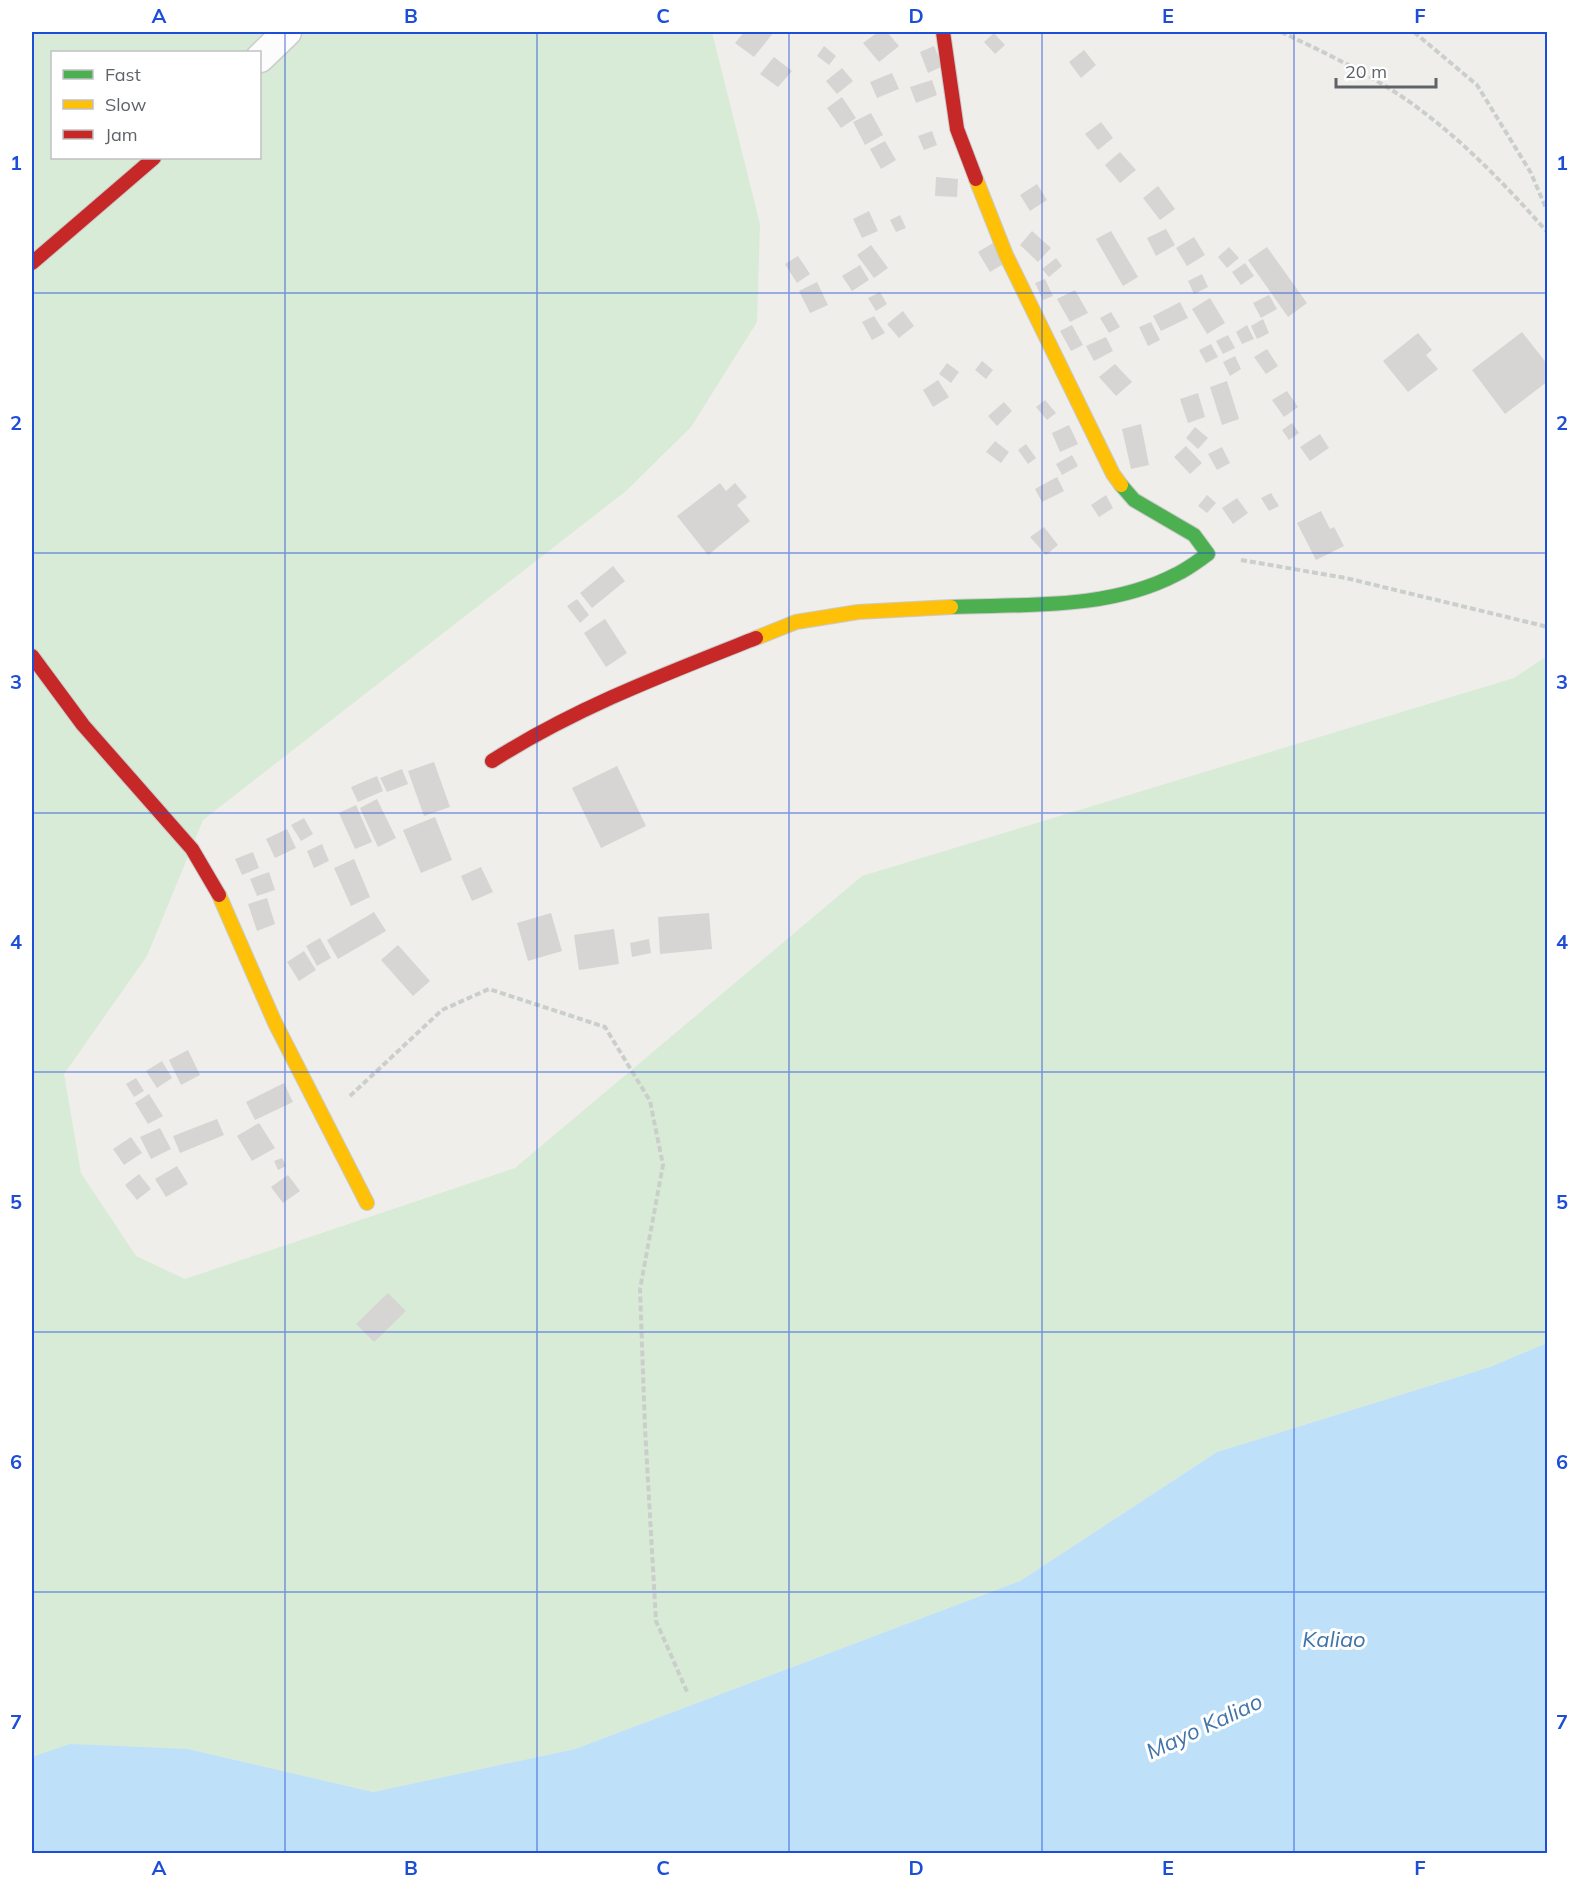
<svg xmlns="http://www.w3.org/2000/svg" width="1579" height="1885" font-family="Mulish,sans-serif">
<rect width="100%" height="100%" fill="#efeeea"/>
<!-- green -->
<path fill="#d8ebd6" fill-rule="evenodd" d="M 32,32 L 712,32 L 760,224 L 757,322 L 691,427 L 626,491 L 203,820 L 147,956 L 64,1074 L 81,1173 L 136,1256 L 185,1279 L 515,1168 L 862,876 L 1514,678 L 1547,656 L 1547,1343 L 1490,1367 L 1217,1452 L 1020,1581 L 575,1749 L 373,1792 L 188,1749 L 32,1757 ZM 52,52 L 260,52 L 260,158 L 52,158 Z"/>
<!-- water -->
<polygon fill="#bfe0f9" points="1547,1343 1547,1853 32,1853 32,1757 70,1744 188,1749 373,1792 575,1749 1020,1581 1217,1452 1490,1367"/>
<!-- building -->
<g fill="#d6d5d3">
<polygon points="744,32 774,32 754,57 735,43"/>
<polygon points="878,32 887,32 899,46 879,62 863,43"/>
<polygon points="994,33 1005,45 995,54 984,42"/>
<polygon points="824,46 836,56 829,65 817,56"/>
<polygon points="934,46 943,66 928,73 920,52"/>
<polygon points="1084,50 1096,65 1081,78 1069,62"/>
<polygon points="774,57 792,71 778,87 760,74"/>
<polygon points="842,68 853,81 837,94 826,81"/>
<polygon points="892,73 899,89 877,98 870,82"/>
<polygon points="932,80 937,95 916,103 910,87"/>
<polygon points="842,97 856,118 841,128 827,108"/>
<polygon points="871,113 883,135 865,145 853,122"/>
<polygon points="1101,122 1113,138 1098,150 1085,134"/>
<polygon points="932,131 937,145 924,150 918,136"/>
<polygon points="885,141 896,160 881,169 870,149"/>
<polygon points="1120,152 1136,170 1120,183 1105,165"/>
<polygon points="936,177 958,179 957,197 935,196"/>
<polygon points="1037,184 1047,200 1030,211 1020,195"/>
<polygon points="1158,186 1175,209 1160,220 1143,198"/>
<polygon points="869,211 878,231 862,238 853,219"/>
<polygon points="900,215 906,228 896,232 890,220"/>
<polygon points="1166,229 1175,245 1156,256 1147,238"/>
<polygon points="1032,231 1051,248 1038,262 1020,245"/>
<polygon points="1111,231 1138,277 1123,286 1096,239"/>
<polygon points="1194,237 1205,255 1187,266 1176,248"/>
<polygon points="993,243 1005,263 990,272 978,252"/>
<polygon points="871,245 888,268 874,278 857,255"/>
<polygon points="1229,247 1239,258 1227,268 1218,257"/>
<polygon points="1267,247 1307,303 1288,317 1248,260"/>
<polygon points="798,256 810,274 797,283 785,264"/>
<polygon points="1056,258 1062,266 1049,277 1042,269"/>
<polygon points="1245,263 1254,276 1241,285 1232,272"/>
<polygon points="860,265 869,280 852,291 842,276"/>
<polygon points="1202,274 1208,287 1194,294 1188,281"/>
<polygon points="1045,279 1053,296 1043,300 1035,283"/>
<polygon points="817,282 828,305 810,313 799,291"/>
<polygon points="1075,290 1088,313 1070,322 1057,299"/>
<polygon points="880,292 887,304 876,311 868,298"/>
<polygon points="1269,295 1277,309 1261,318 1253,303"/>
<polygon points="1210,298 1225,323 1207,334 1192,309"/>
<polygon points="1180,302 1188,318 1161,331 1153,316"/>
<polygon points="903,311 914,326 899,338 887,324"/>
<polygon points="1111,312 1120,327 1109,333 1100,318"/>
<polygon points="874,316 885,333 872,340 862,322"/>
<polygon points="1263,319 1269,333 1257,339 1251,326"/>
<polygon points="1151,322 1160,340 1148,346 1139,327"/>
<polygon points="1072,325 1083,345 1071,351 1060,331"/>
<polygon points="1247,325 1254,339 1242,344 1236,332"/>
<polygon points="1522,332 1548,365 1548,381 1505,414 1472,370"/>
<polygon points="1418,333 1432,350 1426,355 1438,369 1408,392 1383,361"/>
<polygon points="1228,335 1235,348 1223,354 1216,341"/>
<polygon points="1106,337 1113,351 1094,361 1086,346"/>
<polygon points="1211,344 1218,357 1206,363 1199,350"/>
<polygon points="1267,349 1278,366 1266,374 1254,357"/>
<polygon points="1235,356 1241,369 1230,376 1223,362"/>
<polygon points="982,361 993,370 986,379 975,370"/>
<polygon points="947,363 959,372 951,383 939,374"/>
<polygon points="1115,364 1132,382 1116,396 1099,377"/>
<polygon points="938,380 949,397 933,407 923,390"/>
<polygon points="1227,381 1239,419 1222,425 1210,387"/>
<polygon points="1287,391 1298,407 1284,417 1272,400"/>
<polygon points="1198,393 1205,417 1188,423 1180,399"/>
<polygon points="1045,400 1056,413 1047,420 1036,407"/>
<polygon points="1004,402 1012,411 997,426 988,416"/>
<polygon points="1292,423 1299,433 1289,440 1282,430"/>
<polygon points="1141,424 1149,465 1131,469 1122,429"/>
<polygon points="1069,425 1078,444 1060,452 1052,433"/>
<polygon points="1195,427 1208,438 1198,449 1186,438"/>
<polygon points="1320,434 1329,448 1310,461 1300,447"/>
<polygon points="995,441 1009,452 1001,463 986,452"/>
<polygon points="1026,444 1036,458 1028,464 1018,450"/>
<polygon points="1186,446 1202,463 1190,474 1174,457"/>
<polygon points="1222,447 1230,463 1217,470 1208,454"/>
<polygon points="1072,455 1078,466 1062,475 1056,464"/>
<polygon points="1057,477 1064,491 1042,502 1035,489"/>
<polygon points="720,483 726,491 735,483 747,497 737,505 750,521 708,555 677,516"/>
<polygon points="1271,493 1279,506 1269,511 1261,498"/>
<polygon points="1106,495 1113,508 1099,517 1091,505"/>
<polygon points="1207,495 1216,503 1207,513 1198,506"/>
<polygon points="1237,498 1248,513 1233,524 1222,508"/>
<polygon points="1321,511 1330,529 1334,527 1344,546 1316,560 1297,523"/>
<polygon points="1044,527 1058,545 1046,555 1030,537"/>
<polygon points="613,566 625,581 592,608 580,593"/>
<polygon points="577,599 589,615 580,623 567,606"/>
<polygon points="605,619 627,653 606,667 584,633"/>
<polygon points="434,762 450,807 424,816 408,771"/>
<polygon points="617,766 646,826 601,848 572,788"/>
<polygon points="402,769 408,784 387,792 380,778"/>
<polygon points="377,776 383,791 358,802 351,787"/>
<polygon points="377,799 396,838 378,847 360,808"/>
<polygon points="356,805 372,842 355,849 339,813"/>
<polygon points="435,817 452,860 421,873 403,830"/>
<polygon points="304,818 313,834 301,841 291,825"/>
<polygon points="287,829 296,848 275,858 266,839"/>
<polygon points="322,844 329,861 314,868 307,851"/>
<polygon points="253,852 259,868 242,875 235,859"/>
<polygon points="354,859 370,897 351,906 334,868"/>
<polygon points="481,867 493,892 472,901 461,876"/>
<polygon points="269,872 275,890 257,896 250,879"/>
<polygon points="267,898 275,924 257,931 248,904"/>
<polygon points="374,912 386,931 338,959 327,940"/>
<polygon points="551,913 562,951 528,961 517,923"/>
<polygon points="709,913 712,949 660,954 658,917"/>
<polygon points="614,929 619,964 579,970 574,935"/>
<polygon points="320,938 331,958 317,966 306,946"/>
<polygon points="649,939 651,953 632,957 630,943"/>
<polygon points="398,945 430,981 413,996 381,960"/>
<polygon points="304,951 316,970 299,981 287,962"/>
<polygon points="188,1050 200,1075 181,1085 169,1060"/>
<polygon points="162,1061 172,1078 157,1088 146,1071"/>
<polygon points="136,1078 144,1091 134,1097 126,1084"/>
<polygon points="284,1083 293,1102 255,1120 246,1102"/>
<polygon points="149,1094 163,1116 148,1124 135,1103"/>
<polygon points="217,1119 224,1135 180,1153 173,1136"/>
<polygon points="259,1123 275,1148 252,1161 237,1136"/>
<polygon points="160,1128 171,1149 151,1159 140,1137"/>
<polygon points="131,1137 142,1153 124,1165 113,1149"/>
<polygon points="282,1158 286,1166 278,1170 274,1161"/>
<polygon points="177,1166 188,1184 166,1197 155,1179"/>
<polygon points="139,1174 151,1189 137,1200 125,1185"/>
<polygon points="288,1175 300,1191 283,1203 271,1187"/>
<polygon points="388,1293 406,1311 374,1342 356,1324"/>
</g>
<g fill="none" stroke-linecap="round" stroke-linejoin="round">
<!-- street casing -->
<g stroke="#cbcccc" stroke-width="31">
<polyline id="street" points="260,58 287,32"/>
</g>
<!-- fast casing -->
<g stroke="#cacacb" stroke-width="16">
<path id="fast" d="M 951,607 C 1026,604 1109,610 1177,574 C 1188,569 1198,561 1208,554 L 1194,535 L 1134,500 L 1121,485"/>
</g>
<!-- slow casing -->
<g stroke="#cacacb" stroke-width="16">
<g id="slow">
<polyline points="976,179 1006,255 1113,474 1121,485"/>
<polyline points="756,638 796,622 858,612 951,607"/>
<polyline points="219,895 275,1023 367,1203"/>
</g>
</g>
<!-- jam casing -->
<g stroke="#cacacb" stroke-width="16">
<g id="jam">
<polyline points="943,32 957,129 976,179"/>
<polyline points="32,263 154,158"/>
<polyline points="32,656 83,725 192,849 219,895"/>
<path d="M 492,761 C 575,708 665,674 756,638"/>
</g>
</g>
<!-- path -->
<g stroke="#cacfcc" stroke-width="4" stroke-dasharray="6 3" stroke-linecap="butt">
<path d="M 1281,32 C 1322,51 1363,71 1401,96 C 1457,134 1504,183 1548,233"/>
<polyline points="1414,32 1477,85 1531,173 1548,213"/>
<polyline points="1241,560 1346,578 1548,627"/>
<polyline points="350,1096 442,1010 489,989 605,1027 650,1101 663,1165 640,1289 645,1428 656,1621 688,1694"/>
</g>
<!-- street -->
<use href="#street" stroke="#fdfcfc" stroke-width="28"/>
<!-- fast -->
<use href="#fast" stroke="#4caf50" stroke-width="14"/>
<!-- slow -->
<use href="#slow" stroke="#ffc107" stroke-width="14"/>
<!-- jam -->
<use href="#jam" stroke="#c62828" stroke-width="14"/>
</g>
<!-- grid -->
<path fill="none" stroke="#1d4ed8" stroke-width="1.5" stroke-opacity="0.55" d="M 285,32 L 285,1854M 537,32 L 537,1854M 789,32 L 789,1854M 1042,32 L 1042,1854M 1294,32 L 1294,1854M 32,293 L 1548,293M 32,553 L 1548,553M 32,813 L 1548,813M 32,1072 L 1548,1072M 32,1332 L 1548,1332M 32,1592 L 1548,1592"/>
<g text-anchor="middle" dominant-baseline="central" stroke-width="6" stroke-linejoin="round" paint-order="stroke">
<!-- water labels -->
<g font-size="22" font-style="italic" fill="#4174aa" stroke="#fff">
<text x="1334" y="1639">Kaliao</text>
<text transform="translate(1204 1726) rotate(-25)">Mayo Kaliao</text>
</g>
</g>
<!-- border -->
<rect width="1579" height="1885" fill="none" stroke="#ffffff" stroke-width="66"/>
<!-- legend -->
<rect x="51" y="51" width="210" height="108" fill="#ffffff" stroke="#bfc1c3" stroke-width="1.5"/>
<rect x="63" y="70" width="30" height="9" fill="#4caf50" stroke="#bfc1c3" stroke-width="1.5"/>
<text x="105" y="81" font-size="18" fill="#5f6368">Fast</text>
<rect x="63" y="100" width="30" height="9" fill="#ffc107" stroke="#bfc1c3" stroke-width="1.5"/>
<text x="105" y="111" font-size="18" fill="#5f6368">Slow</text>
<rect x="63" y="130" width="30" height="9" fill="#c62828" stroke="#bfc1c3" stroke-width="1.5"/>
<text x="105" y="141" font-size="18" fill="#5f6368">Jam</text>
<!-- scale -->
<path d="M1336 78v9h100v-9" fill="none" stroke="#5f6368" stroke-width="3"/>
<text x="1345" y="78" font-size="18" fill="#5f6368" stroke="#ffffff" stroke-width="4.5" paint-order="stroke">20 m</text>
<rect x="33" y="33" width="1513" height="1819" fill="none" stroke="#1d4ed8" stroke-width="2"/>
<g font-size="20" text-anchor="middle" font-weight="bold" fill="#1d4ed8">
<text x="159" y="23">A</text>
<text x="411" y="23">B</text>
<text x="663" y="23">C</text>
<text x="916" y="23">D</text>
<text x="1168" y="23">E</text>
<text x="1420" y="23">F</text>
<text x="16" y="170">1</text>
<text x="1562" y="170">1</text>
<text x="16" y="430">2</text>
<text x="1562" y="430">2</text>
<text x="16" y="689">3</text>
<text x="1562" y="689">3</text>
<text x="16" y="949">4</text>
<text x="1562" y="949">4</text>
<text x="16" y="1209">5</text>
<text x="1562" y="1209">5</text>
<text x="16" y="1469">6</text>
<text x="1562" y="1469">6</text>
<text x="16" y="1729">7</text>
<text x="1562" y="1729">7</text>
<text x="159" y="1875">A</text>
<text x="411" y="1875">B</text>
<text x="663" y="1875">C</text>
<text x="916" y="1875">D</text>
<text x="1168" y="1875">E</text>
<text x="1420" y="1875">F</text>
</g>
</svg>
